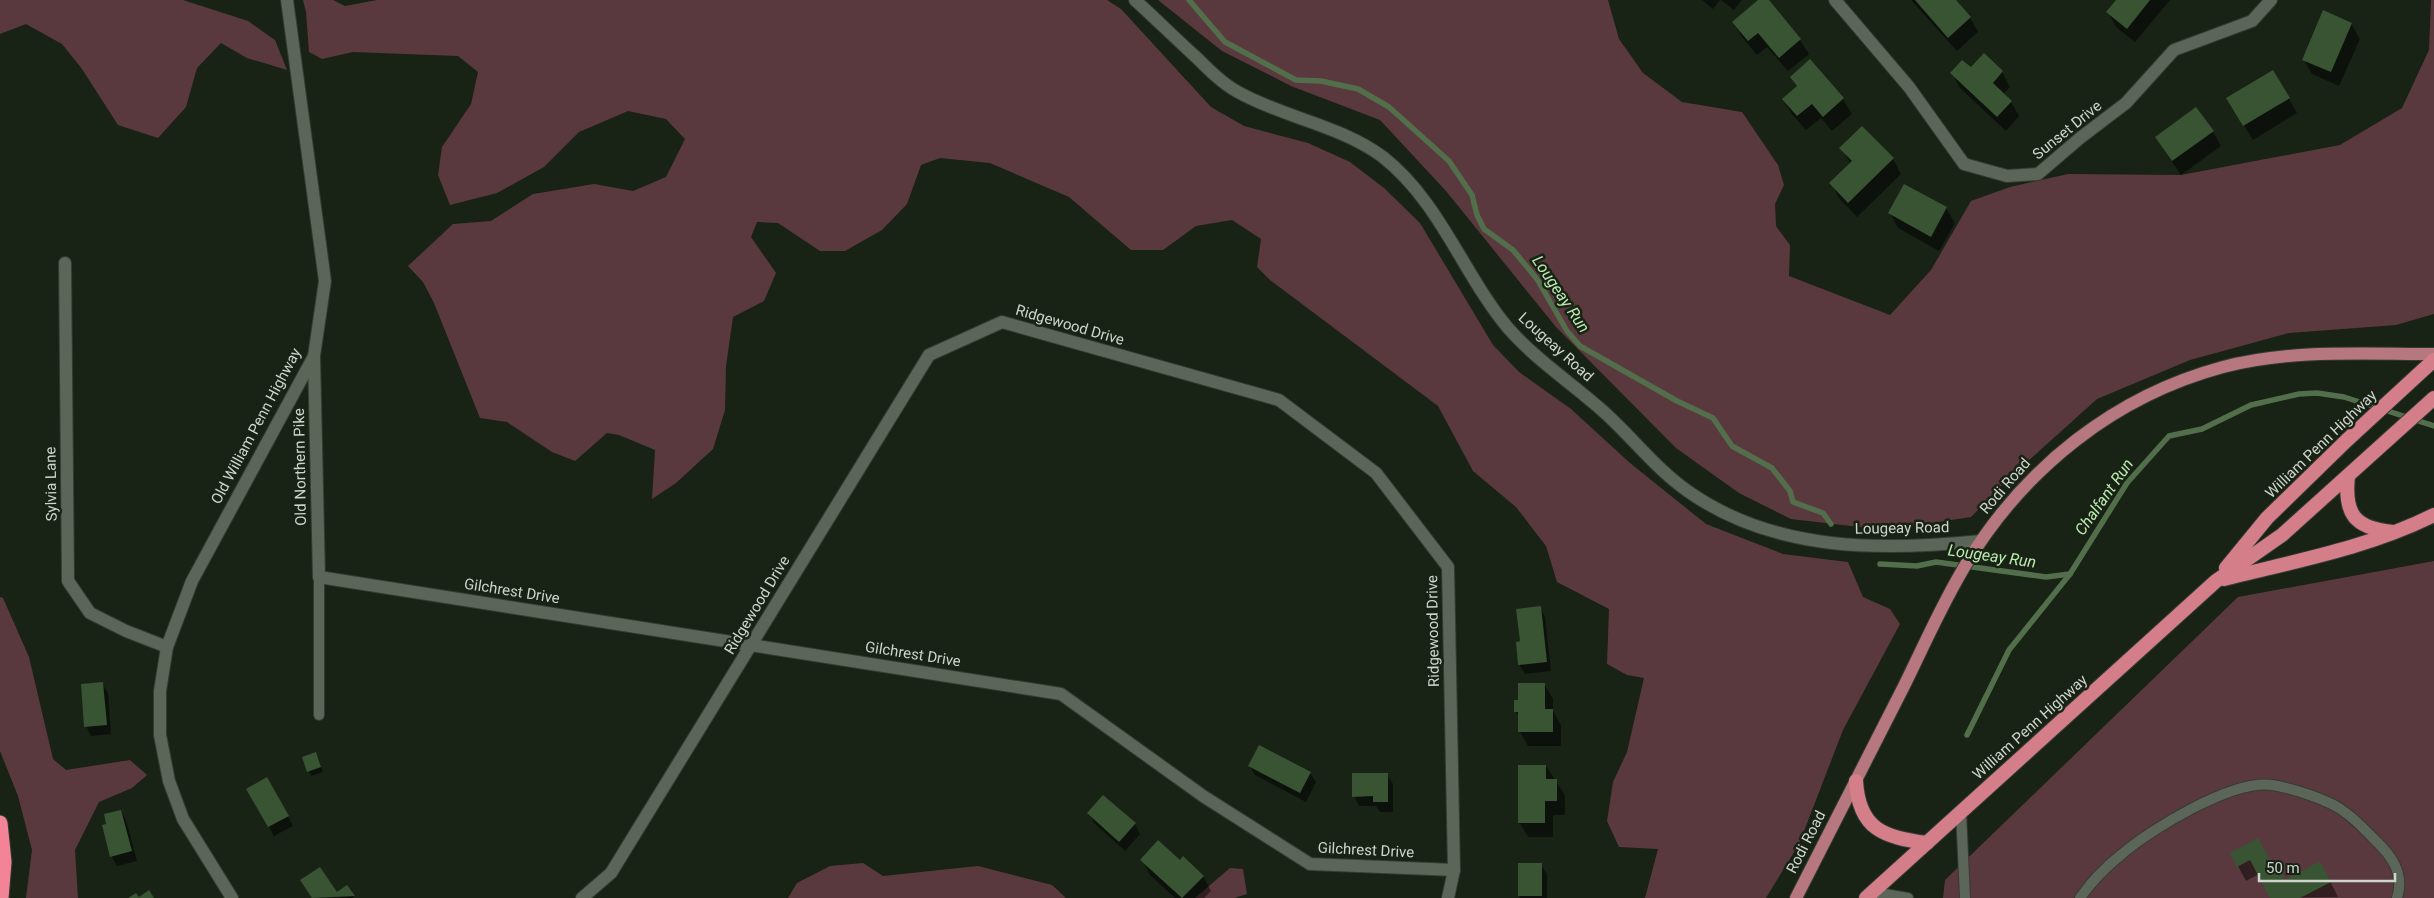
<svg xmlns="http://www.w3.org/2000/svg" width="2434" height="898" font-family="Roboto,sans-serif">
<rect width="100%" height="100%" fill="#182215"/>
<!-- green -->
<g fill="#5a393e">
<polygon points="0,0 183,0 248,21 275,40 287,70 247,58 221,43 197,68 186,107 158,138 118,125 82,69 62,44 26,24 0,34"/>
<polygon points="303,0 333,0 345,6 377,0 1107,0 1121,9 1211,107 1244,126 1308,143 1350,162 1384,188 1420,223 1493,345 1519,372 1571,409 1630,463 1706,524 1783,554 1848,562 1863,597 1890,609 1900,624 1843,730 1799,844 1766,898 1645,898 1658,849 1619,847 1607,821 1613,782 1627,752 1644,678 1627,675 1607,664 1609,609 1557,582 1546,546 1516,507 1473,471 1438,406 1270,280 1257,267 1261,239 1232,220 1196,226 1163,250 1131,250 1069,197 990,163 940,158 921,165 907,204 882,230 845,251 820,251 778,223 757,222 751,237 776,273 764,301 733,317 726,366 725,410 713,449 676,483 652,499 655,450 619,435 607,433 575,461 552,452 507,422 480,418 434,303 423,282 408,266 453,224 491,221 533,194 594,184 633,191 666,177 685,139 666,119 628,111 579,132 544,167 497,193 450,205 438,175 442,147 471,104 478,72 458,56 353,52 322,59 309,52 306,12"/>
<polygon points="1158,0 1608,0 1619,39 1643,73 1682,102 1742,112 1778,165 1784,185 1775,204 1776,226 1790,245 1789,276 1890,315 1931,270 1971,201 2010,187 2068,174 2181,175 2340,145 2402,108 2429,50 2431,0 2434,0 2434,314 2396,325 2289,333 2190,360 2097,399 2008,479 1971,517 1885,530 1791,519 1739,493 1676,448 1556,327 1446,191 1380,120 1291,86 1222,51"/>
<polygon points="2434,561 2434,898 1943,898 1945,880 2238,597"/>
<polygon points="0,597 3,598 29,657 53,759 66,770 130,760 147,775 132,788 99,802 75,850 78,898 26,898 32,850 18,796 0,751"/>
<polygon points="863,863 883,876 978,866 1052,885 1066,898 788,898 797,883 830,866"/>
<polygon points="1230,868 1243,869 1247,894 1234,898 1195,898"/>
</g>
<!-- shadow -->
<g fill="#0007">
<polygon points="1702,0 1720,0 1713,9"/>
<polygon points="1721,0 1742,0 1734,10"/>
<polygon points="1760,0 1767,0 1800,40 1809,54 1788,71 1767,47 1757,55 1742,37 1733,22"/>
<polygon points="1911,0 1954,0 1970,18 1978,32 1957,51"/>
<polygon points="2118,0 2170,0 2135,42 2116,27 2108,12"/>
<polygon points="2351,24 2360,39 2339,86 2312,74 2303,59"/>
<polygon points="1810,61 1843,99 1852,114 1832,131 1821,118 1806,130 1792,114 1783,99 1797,87 1791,77"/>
<polygon points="1971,69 2002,72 2010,87 2003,94 2011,102 2019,116 2006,131 1960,88 1952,73"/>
<polygon points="2273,71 2297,113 2253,140 2228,98"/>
<polygon points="2213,132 2221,146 2181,175 2156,138"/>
<polygon points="1841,148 1893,159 1901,174 1857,217 1839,198 1831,183 1851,164"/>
<polygon points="1946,208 1955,223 1939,251 1898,228 1890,213"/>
<polygon points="1540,607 1545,617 1551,671 1525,674 1519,664"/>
<polygon points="102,683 108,693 111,734 91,736 86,726"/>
<polygon points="1544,684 1553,699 1553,711 1561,725 1561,746 1528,746 1520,732 1520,718 1516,712"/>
<polygon points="303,758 318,758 323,772 311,776"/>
<polygon points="1250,766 1310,773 1316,782 1306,802 1255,775"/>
<polygon points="1546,766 1565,795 1565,815 1553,815 1553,837 1528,837 1519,822"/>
<polygon points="1387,775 1393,784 1393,812 1380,812 1376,806 1359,806 1354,796"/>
<polygon points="267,779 293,826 274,836 248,789"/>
<polygon points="121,811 126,820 137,861 117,866 112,857 108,824"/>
<polygon points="1089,813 1135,824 1140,834 1125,851 1094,823"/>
<polygon points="2258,840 2271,863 2285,881 2328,877 2338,897 2271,898 2259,874 2246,881 2238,866"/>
<polygon points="1142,860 1180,862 1203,876 1211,891 1204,898 1175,898 1150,875"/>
<polygon points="1541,865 1547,874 1547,898 1520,898 1519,896"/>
<polygon points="347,887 354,898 313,898 307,889 337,894"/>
</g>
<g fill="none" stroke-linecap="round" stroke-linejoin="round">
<!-- stream -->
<g stroke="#526e4b" stroke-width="5.5">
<polyline points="1189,0 1225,42 1296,80 1321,81 1358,89 1389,107 1449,161 1472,195 1477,215 1484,229 1513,250 1537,279 1567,331 1580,346 1677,401 1713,418 1732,446 1772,468 1790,491 1793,502 1823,513 1831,524"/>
<polyline points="1880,564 1917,566 1936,562 2046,577 2070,574"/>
<polyline points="1967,735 2009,650 2070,574 2127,483 2169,436 2202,429 2251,405 2299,394 2317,393 2344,397 2434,426"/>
</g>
</g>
<!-- building -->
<g fill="#395432">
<polygon points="1758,0 1769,0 1801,39 1779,58 1758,33 1748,41 1732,22"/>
<polygon points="1915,0 1956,0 1971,17 1948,38"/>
<polygon points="2116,0 2150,0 2127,29 2106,12"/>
<polygon points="2323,10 2352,23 2331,72 2302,60"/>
<polygon points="1984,53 2003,71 1993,83 2012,101 1997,117 1950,73 1962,60 1971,67"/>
<polygon points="1810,59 1844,98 1823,117 1812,104 1797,116 1782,99 1797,86 1790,77"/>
<polygon points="2273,70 2290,98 2243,126 2226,98"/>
<polygon points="2196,107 2214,131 2172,161 2155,137"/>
<polygon points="1862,126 1894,158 1848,203 1829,183 1852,161 1839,148"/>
<polygon points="1904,184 1947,207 1931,237 1888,213"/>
<polygon points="1541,606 1547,662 1518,665 1516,642 1520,641 1516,609"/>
<polygon points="103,682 107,725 84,727 81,684"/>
<polygon points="1518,683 1545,683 1545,709 1553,709 1553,732 1518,732 1518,712 1514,712 1514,700 1518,700"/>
<polygon points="1259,745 1311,772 1300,793 1248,766"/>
<polygon points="316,752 321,767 307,772 302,757"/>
<polygon points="1518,765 1546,765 1546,779 1557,779 1557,801 1545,801 1545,823 1518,823"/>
<polygon points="1352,773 1388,773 1388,802 1373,802 1373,796 1352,797"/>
<polygon points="267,777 289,816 268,827 246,789"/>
<polygon points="1103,795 1136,823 1119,842 1087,813"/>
<polygon points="121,810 132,851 110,857 102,825 106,824 104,814"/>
<polygon points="2258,838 2271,862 2275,860 2285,880 2320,861 2331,882 2300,898 2270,898 2250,860 2237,867 2230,853"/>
<polygon points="1158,840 1180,860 1183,856 1204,876 1182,898 1140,860"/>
<rect x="1518" y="863" width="24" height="33"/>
<polygon points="320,867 337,892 347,885 355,896 312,898 300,880"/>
<polygon points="149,890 154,898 128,898 136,893 139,897"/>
</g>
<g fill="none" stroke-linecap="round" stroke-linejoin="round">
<!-- service casing -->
<g stroke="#343b33" stroke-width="12">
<g id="service">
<polyline points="319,577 319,715"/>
<polyline points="1961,812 1965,898"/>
<polyline points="1873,892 1908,898"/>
<path d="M 2080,898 C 2091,882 2107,866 2122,854 C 2151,829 2233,779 2272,785 C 2291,788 2331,800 2346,813 C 2356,820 2365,830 2374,839 C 2391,855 2405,873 2397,898"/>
</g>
</g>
<!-- minor casing -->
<g stroke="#343b33" stroke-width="14">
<g id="minor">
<polyline points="1835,0 1909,87 1964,164 2007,176 2038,174 2080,138 2126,103 2174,50 2252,21 2271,0"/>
<polyline points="65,263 68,581 90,613 126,631 167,647"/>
<polyline points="314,356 319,577 1061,694 1203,796 1310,864 1454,870"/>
<polyline points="582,898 611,873 929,355 1002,322 1279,400 1376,473 1448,567 1454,870 1448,898"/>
</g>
</g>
<!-- tertiary casing -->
<g stroke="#343b33" stroke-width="14">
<path id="tertiary" d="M 1135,0 C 1156,19 1176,39 1197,58 C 1209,70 1223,84 1238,92 C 1284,118 1340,125 1383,157 C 1440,202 1463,274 1508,328 C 1536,360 1573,384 1604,412 C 1633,438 1657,470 1689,492 C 1775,552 1881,551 1981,541"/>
</g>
<!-- secondary casing -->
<g stroke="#343b33" stroke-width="14">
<polyline id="secondary" points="232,898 183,819 169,781 160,735 160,691 167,647 192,581 314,356 325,281 287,0"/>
</g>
<!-- primary casing -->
<g stroke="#343b33" stroke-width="14">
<path id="primary" d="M 1796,898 C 1832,828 1868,758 1903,688 C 1924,646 1943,601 1968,561 C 2026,467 2115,396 2223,367 C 2290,349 2364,354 2434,354"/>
</g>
<!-- trunk casing -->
<g stroke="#343b33" stroke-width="16">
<g id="trunk">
<path d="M 2348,476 C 2344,514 2354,528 2393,532"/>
<polyline points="2226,568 2267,518 2347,440 2434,360"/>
<path d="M 2224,579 C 2295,561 2368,548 2434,515"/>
<path d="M 1856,781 C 1859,830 1884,837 1927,843"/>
<polyline points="1866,898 2216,581 2282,535 2434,398"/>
</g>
</g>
<!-- motorway casing -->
<g stroke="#343b33" stroke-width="17">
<polyline id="motorway" points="0,823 4,862 1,898"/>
</g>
<!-- service -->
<use href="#service" stroke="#5b6658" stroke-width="10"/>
<!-- minor -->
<use href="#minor" stroke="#5b6658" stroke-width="12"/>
<!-- tertiary -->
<use href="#tertiary" stroke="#5b6658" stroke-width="12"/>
<!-- secondary -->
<use href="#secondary" stroke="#5b6658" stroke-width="12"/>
<!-- primary -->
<use href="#primary" stroke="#b6787e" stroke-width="12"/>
<!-- trunk -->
<use href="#trunk" stroke="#d47e8a" stroke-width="14"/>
<!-- motorway -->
<use href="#motorway" stroke="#f38497" stroke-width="15"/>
</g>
<g text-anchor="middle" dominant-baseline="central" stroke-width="5" stroke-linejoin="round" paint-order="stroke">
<!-- street labels -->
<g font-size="15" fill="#ced5cd" stroke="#182215">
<text transform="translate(2067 130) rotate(-39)">Sunset Drive</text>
<text transform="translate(1070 325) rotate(16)">Ridgewood Drive</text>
<text transform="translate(1556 347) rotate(42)">Lougeay Road</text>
<text transform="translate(256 426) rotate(-62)">Old William Penn Highway</text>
<text transform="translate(2321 444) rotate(-44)">William Penn Highway</text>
<text transform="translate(300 467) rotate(-91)">Old Northern Pike</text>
<text transform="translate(51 484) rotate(-91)">Sylvia Lane</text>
<text transform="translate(2005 486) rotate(-49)">Rodi Road</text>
<text transform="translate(1902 528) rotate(-1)">Lougeay Road</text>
<text transform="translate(512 591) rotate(9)">Gilchrest Drive</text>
<text transform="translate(757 605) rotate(-59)">Ridgewood Drive</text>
<text transform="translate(1433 631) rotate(-91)">Ridgewood Drive</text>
<text transform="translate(913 654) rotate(9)">Gilchrest Drive</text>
<text transform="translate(2030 727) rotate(-42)">William Penn Highway</text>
<text transform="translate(1806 842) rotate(-63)">Rodi Road</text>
<text transform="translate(1366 850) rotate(3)">Gilchrest Drive</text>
</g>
<!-- water labels -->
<g font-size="16" font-style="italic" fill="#bbeaaf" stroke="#182215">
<text transform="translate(1561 294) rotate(56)">Lougeay Run</text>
<text transform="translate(2104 497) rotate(-55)">Chalfant Run</text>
<text transform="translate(1992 556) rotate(8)">Lougeay Run</text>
</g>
</g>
<!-- scale -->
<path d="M2259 873v8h136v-8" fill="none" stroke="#ced5cd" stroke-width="2.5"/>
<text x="2266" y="873" font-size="15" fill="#ced5cd" stroke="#182215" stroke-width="4" paint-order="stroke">50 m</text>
</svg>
